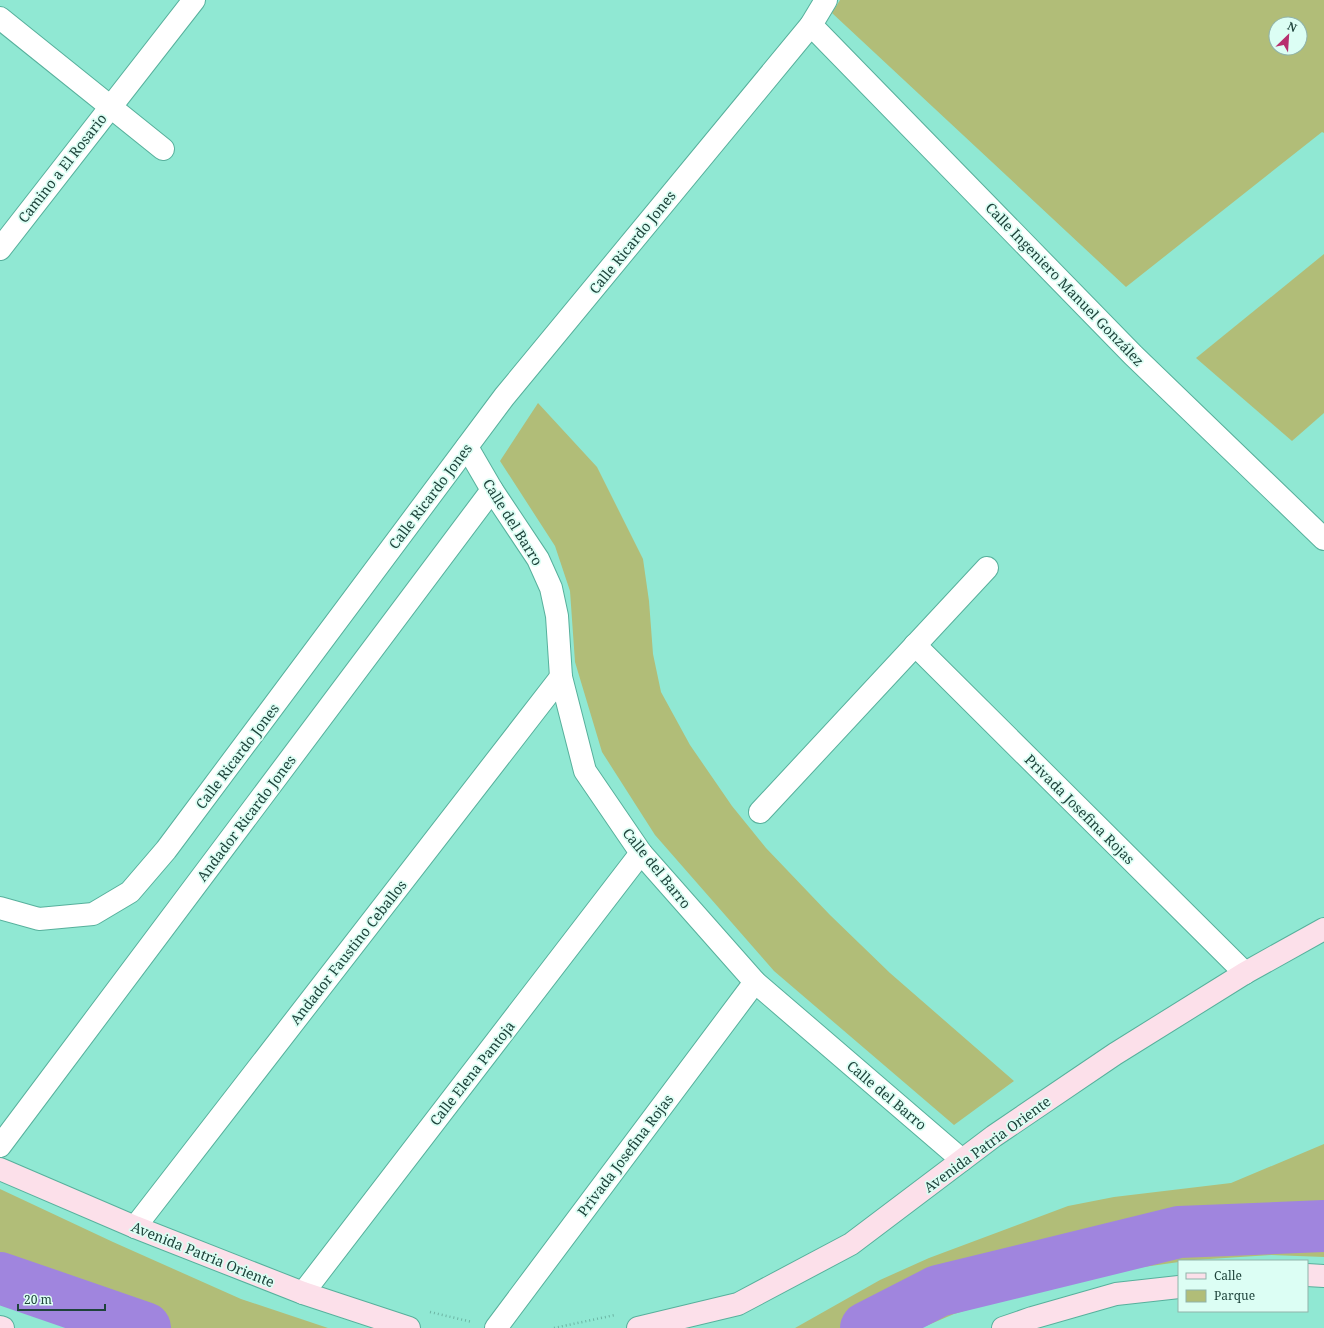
<svg xmlns="http://www.w3.org/2000/svg" width="1324" height="1328" font-family="'Noto Serif',serif">
<rect width="100%" height="100%" fill="#90e8d3"/>
<!-- green -->
<g fill="#b1bd78" fill-rule="evenodd">
<path d="M 840,0 L 1324,0 L 1324,133 L 1322,132 L 1126,287 L 832,13 ZM 1276,24 L 1300,24 L 1300,48 L 1276,48 Z"/>
<polygon points="1324,254 1324,413 1292,441 1196,358"/>
<polygon points="538,403 597,467 643,559 649,601 653,654 661,692 690,745 732,806 766,848 830,915 890,973 1014,1081 954,1125 774,971 655,835 602,752 575,662 570,591 555,546 500,461"/>
<polygon points="1324,1144 1324,1257 1271,1255 1179,1261 1179,1262 1122,1270 1049,1285 954,1314 921,1328 795,1328 880,1280 929,1258 1068,1206 1114,1197 1231,1183"/>
<polygon points="0,1189 113,1242 241,1299 328,1328 69,1328 0,1304"/>
</g>
<g fill="none" stroke-linecap="round" stroke-linejoin="round">
<!-- river -->
<g stroke="#a085de" stroke-width="52">
<polyline points="0,1278 145,1328"/>
<polyline points="866,1328 938,1291 1179,1232 1324,1226"/>
</g>
<!-- street casing -->
<g stroke="#57b09c" stroke-width="24">
<g id="street">
<polyline points="0,18 163,149"/>
<polyline points="811,25 1133,355 1324,539"/>
<polyline points="0,249 194,0"/>
<polyline points="467,447 492,490 538,559 551,588 557,616 561,677 585,771 641,853 755,982 962,1160"/>
<polyline points="915,645 1245,973"/>
<polyline points="760,812 987,568"/>
<polyline points="0,908 39,919 93,914 130,892 166,850 504,397 811,25 826,0"/>
<polyline points="0,1146 492,490"/>
<polyline points="135,1227 561,677"/>
<polyline points="303,1293 641,853"/>
<polyline points="496,1328 755,982"/>
</g>
</g>
<!-- secondary casing -->
<g stroke="#57b09c" stroke-width="24">
<g id="secondary">
<polyline points="0,1169 135,1227 303,1293 409,1328"/>
<polyline points="1307,1275 1324,1276"/>
<polyline points="0,1327 3,1328"/>
<polyline points="638,1328 738,1304 851,1244 994,1136 1115,1054 1245,973 1324,929"/>
<polyline points="1003,1328 1032,1318 1116,1294 1179,1287"/>
</g>
</g>
<!-- path -->
<g stroke="#6cb4a3" stroke-width="2.5" stroke-dasharray="1 3" stroke-linecap="butt">
<polyline points="430,1312 472,1322"/>
<polyline points="554,1328 615,1315"/>
</g>
<!-- street -->
<use href="#street" stroke="#fff" stroke-width="22"/>
<!-- secondary -->
<use href="#secondary" stroke="#fce0ea" stroke-width="22"/>
</g>
<g text-anchor="middle" dominant-baseline="central" stroke-width="3.5" stroke-linejoin="round" paint-order="stroke">
<!-- street labels -->
<g font-size="14" fill="#1e433b" stroke="#dcfef4">
<text transform="translate(62 168) rotate(-52)">Camino a El Rosario</text>
<text transform="translate(632 242) rotate(-51)">Calle Ricardo Jones</text>
<text transform="translate(1065 284) rotate(46)">Calle Ingeniero Manuel González</text>
<text transform="translate(430 496) rotate(-53)">Calle Ricardo Jones</text>
<text transform="translate(513 522) rotate(58)">Calle del Barro</text>
<text transform="translate(237 756) rotate(-53)">Calle Ricardo Jones</text>
<text transform="translate(1080 809) rotate(45)">Privada Josefina Rojas</text>
<text transform="translate(246 818) rotate(-53)">Andador Ricardo Jones</text>
<text transform="translate(657 868) rotate(51)">Calle del Barro</text>
<text transform="translate(348 952) rotate(-52)">Andador Faustino Ceballos</text>
<text transform="translate(472 1073) rotate(-52)">Calle Elena Pantoja</text>
<text transform="translate(887 1095) rotate(40)">Calle del Barro</text>
<text transform="translate(987 1144) rotate(-36)">Avenida Patria Oriente</text>
<text transform="translate(625 1155) rotate(-53)">Privada Josefina Rojas</text>
<text transform="translate(203 1254) rotate(22)">Avenida Patria Oriente</text>
</g>
</g>
<!-- legend -->
<rect x="1178" y="1260" width="130" height="52" fill="#dcfef4" stroke="#90b3aa"/>
<rect x="1186" y="1273" width="20" height="6" fill="#fce0ea" stroke="#90b3aa"/>
<text x="1214" y="1280" font-size="12" fill="#1e433b">Calle</text>
<rect x="1186" y="1290" width="20" height="12" fill="#b1bd78" stroke="#90b3aa"/>
<text x="1214" y="1300" font-size="12" fill="#1e433b">Parque</text>
<!-- north arrow -->
<g transform="translate(1288 36) rotate(25)"><circle r="19" fill="#dcfef4" stroke="#90b3aa"/>
<path d="M0-3L7 15L0 10L-7 15Z" fill="#b72f6e"/>
<text y="-6" font-size="11" font-weight="bold" text-anchor="middle" fill="#1e433b">N</text>
</g>
<!-- scale -->
<path d="M18 1304v6h87v-6" fill="none" stroke="#1e433b" stroke-width="2"/>
<text x="24" y="1304" font-size="12" fill="#1e433b" stroke="#dcfef4" stroke-width="3" paint-order="stroke">20 m</text>
</svg>
